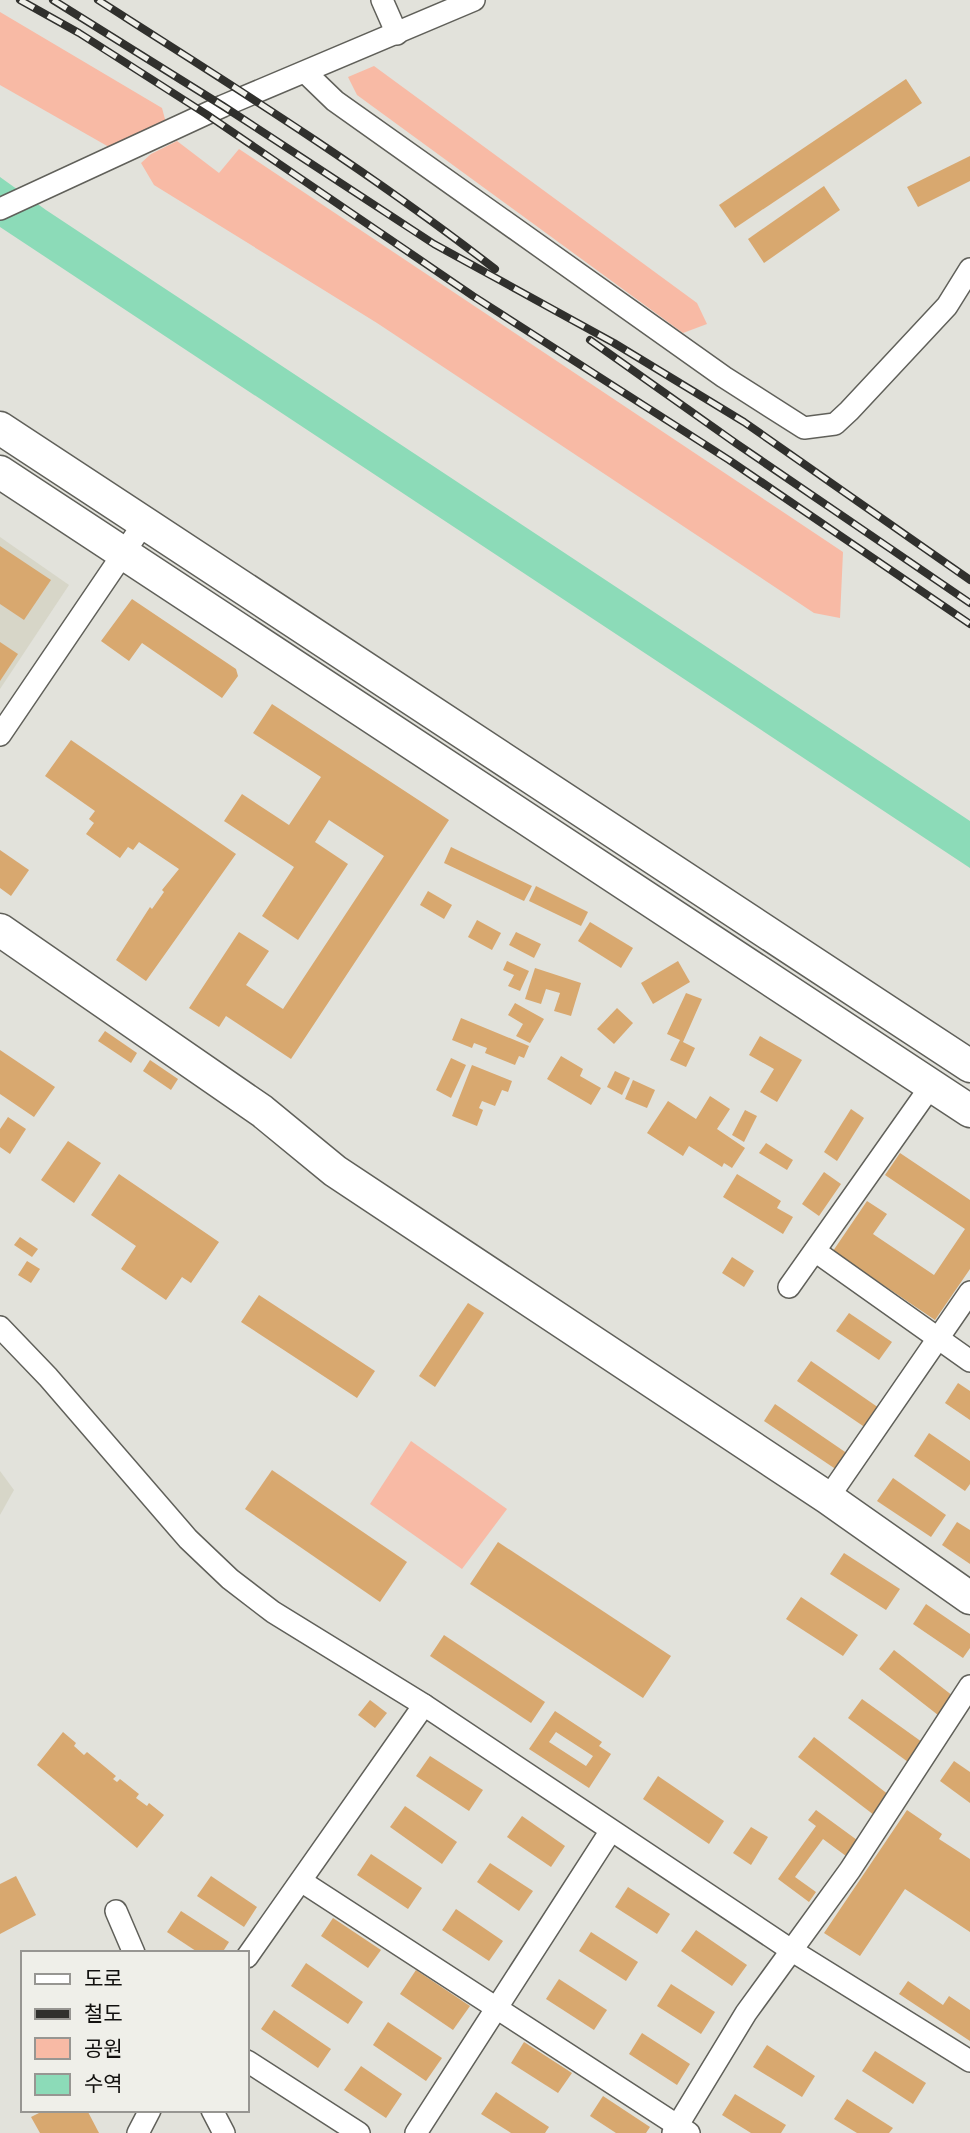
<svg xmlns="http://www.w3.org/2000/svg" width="970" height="2133" font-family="'Sofia Sans Condensed','Noto Sans KR',sans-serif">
<rect width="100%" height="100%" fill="#e2e2db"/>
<!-- built -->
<g fill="#d7d6c8">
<polygon points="0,537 69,585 0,689"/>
<polygon points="0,1471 14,1490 0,1515"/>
</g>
<!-- green -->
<g fill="#f8baa5">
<polygon points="0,12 162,108 166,123 109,147 0,85"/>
<polygon points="374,66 697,303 707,324 683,333 357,95 348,77"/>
<polygon points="177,141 219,173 239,149 843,552 840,618 814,613 377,323 154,185 141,163 151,154"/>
<polygon points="411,1441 507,1509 462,1569 370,1504"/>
</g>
<!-- water -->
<polygon fill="#8cdbb8" points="0,177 46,210 970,821 970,868 0,227"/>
<!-- building -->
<g fill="#d8a86f" fill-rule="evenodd">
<polygon points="906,79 922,103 735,228 719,205"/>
<polygon points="970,156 970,181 918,207 907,187"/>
<polygon points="824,186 840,210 764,263 748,239"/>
<polygon points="0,546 51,580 24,620 0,604"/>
<polygon points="132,599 236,669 238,676 222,698 142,643 129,661 101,641"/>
<polygon points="0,642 18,654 0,681"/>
<polygon points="272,704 449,820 291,1059 226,1016 219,1027 189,1008 239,932 269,951 246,985 283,1009 384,856 329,820 315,842 348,864 298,940 262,916 294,867 224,821 242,794 289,825 321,777 253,733"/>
<polygon points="71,740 236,854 146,981 116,960 150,907 152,909 164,892 162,890 179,869 139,842 133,850 128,847 120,858 86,834 94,823 89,819 95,811 45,776"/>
<polygon points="451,847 532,886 524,901 444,863"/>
<polygon points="0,850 29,870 11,896 0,888"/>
<polygon points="536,886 588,912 581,926 529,901"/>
<polygon points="428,891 452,905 444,919 420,905"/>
<polygon points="477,920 501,933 492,950 468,937"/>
<polygon points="590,922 633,948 621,968 578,941"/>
<polygon points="516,932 541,944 534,958 509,945"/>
<polygon points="507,961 529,971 520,991 508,986 514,975 503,970"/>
<polygon points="678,961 690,982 653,1004 641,983"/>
<polygon points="535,968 581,983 571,1016 554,1011 560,993 546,989 541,1004 525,999"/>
<polygon points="686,993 702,999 683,1042 695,1048 686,1067 670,1060 680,1040 667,1034"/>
<polygon points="515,1003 544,1019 530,1043 516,1036 523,1024 508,1015"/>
<polygon points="617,1008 633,1023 614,1044 597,1029"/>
<polygon points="461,1018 529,1046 524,1058 519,1056 515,1065 485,1053 487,1048 474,1043 472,1048 452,1040"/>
<polygon points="105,1031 137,1053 131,1063 98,1041"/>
<polygon points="760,1036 802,1060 777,1102 760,1092 774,1069 749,1055"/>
<polygon points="0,1050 55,1087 34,1117 0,1094"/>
<polygon points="561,1056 583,1069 580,1076 601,1088 591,1105 547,1079"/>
<polygon points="451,1058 466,1065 451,1098 436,1090"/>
<polygon points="150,1060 178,1079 171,1090 143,1071"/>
<polygon points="472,1065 512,1081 508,1092 502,1090 495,1106 482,1101 479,1108 483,1110 477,1126 452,1116"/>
<polygon points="615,1071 630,1078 622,1095 607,1087"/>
<polygon points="633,1080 655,1090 647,1108 625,1099"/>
<polygon points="710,1096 730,1109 717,1129 745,1148 732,1168 724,1163 722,1167 689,1146 683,1156 647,1133 668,1101 696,1119"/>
<polygon points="851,1109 864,1118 837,1161 824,1152"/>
<polygon points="745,1110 757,1116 744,1142 732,1135"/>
<polygon points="8,1117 26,1129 10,1154 0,1147 0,1129"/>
<polygon points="68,1141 101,1163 74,1203 41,1180"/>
<polygon points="766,1143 793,1160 787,1170 759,1153"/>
<polygon points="900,1153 970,1200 970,1269 935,1320 833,1251 867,1201 887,1214 873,1234 934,1275 965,1229 885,1175"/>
<polygon points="824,1172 841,1184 819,1216 802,1204"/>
<polygon points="119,1174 219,1242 191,1283 182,1277 166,1300 121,1269 136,1246 91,1215"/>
<polygon points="737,1174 781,1201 777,1208 793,1217 783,1234 723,1197"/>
<polygon points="20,1237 38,1249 32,1257 14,1245"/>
<polygon points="732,1257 754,1271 744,1287 722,1273"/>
<polygon points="27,1261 40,1269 31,1283 18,1275"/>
<polygon points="259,1295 375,1371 357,1398 241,1322"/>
<polygon points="468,1303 484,1313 435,1387 419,1376"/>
<polygon points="849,1313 892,1342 879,1360 836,1331"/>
<polygon points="811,1361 879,1408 866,1428 797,1381"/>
<polygon points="958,1383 970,1391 970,1420 945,1403"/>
<polygon points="775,1404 851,1456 840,1472 764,1421"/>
<polygon points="929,1433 970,1461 970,1484 965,1491 914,1456"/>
<polygon points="272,1470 407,1562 380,1602 245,1509"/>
<polygon points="893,1478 946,1515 931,1537 877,1501"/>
<polygon points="957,1522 970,1530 970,1564 942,1545"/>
<polygon points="498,1542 671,1656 643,1698 470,1584"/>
<polygon points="844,1553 900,1589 886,1610 830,1574"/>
<polygon points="801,1597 858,1635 843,1656 786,1619"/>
<polygon points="926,1604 970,1634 970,1648 963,1658 913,1624"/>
<polygon points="444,1635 545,1702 531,1723 430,1656"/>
<polygon points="894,1650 953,1696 938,1715 879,1669"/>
<polygon points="862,1699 922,1742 908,1762 848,1718"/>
<polygon points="370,1700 387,1713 375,1728 358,1715"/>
<path d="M 555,1711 L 602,1742 L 599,1746 L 611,1754 L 589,1788 L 529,1749 ZM 556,1732 L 593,1756 L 586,1766 L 549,1742 Z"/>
<polygon points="63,1732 76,1743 74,1746 84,1755 87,1752 116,1776 113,1779 117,1782 120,1779 139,1794 136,1798 147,1806 149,1803 164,1815 137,1848 37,1765"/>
<polygon points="814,1737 889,1795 874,1815 798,1757"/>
<polygon points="430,1756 483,1790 469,1811 416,1776"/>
<polygon points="954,1761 970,1772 970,1803 940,1781"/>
<polygon points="658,1776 724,1821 709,1844 643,1799"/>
<polygon points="405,1806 457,1842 442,1864 390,1827"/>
<polygon points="816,1810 857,1840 846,1856 823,1839 795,1877 816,1892 809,1902 778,1879 816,1826 808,1820"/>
<polygon points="907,1810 942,1834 939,1839 970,1859 970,1932 905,1889 860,1956 824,1933"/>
<polygon points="522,1816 565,1846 551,1867 507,1837"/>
<polygon points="751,1827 768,1837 751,1865 733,1853"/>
<polygon points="371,1854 422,1888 408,1909 357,1875"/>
<polygon points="490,1863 533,1891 519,1911 477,1882"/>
<polygon points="16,1876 36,1915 0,1934 0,1884"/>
<polygon points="211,1876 257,1907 244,1927 197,1896"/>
<polygon points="628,1887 670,1914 657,1934 615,1907"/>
<polygon points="456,1909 503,1941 489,1961 442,1930"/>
<polygon points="181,1911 229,1942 222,1953 199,1953 167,1932"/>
<polygon points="333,1918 381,1950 368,1968 321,1936"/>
<polygon points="696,1930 747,1965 732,1986 681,1951"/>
<polygon points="591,1932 638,1962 626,1981 579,1951"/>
<polygon points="306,1963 363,2002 348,2024 291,1986"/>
<polygon points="416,1970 470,2006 453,2030 400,1994"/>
<polygon points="559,1979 607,2010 594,2030 546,1999"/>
<polygon points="908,1981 943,2005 949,1996 970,2010 970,2041 899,1994"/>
<polygon points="671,1984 715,2012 701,2034 657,2006"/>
<polygon points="274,2010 331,2049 318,2068 261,2029"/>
<polygon points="388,2022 442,2058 426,2081 373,2045"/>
<polygon points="642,2033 690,2064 677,2085 629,2054"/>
<polygon points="524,2042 572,2073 558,2093 511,2063"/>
<polygon points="767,2045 815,2076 802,2097 753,2067"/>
<polygon points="875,2051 926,2083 913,2104 862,2071"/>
<polygon points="361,2066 402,2094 386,2118 344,2090"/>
<polygon points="496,2092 549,2127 545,2133 511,2133 481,2114"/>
<polygon points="735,2094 786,2125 781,2133 751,2133 722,2115"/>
<polygon points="603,2096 650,2127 646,2133 616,2133 590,2116"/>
<polygon points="847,2099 893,2128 889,2133 857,2133 834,2119"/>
<polygon points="45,2110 87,2110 99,2133 40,2133 31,2117"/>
</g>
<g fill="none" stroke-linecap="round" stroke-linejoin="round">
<!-- street casing -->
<g stroke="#60605a" stroke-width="24">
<g id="street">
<polyline points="382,0 397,34"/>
<polyline points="306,73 335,101 724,377 804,428 835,424 849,411 947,306 970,269"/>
<polyline points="0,209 223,106 474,0"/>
<polyline points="0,735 144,523"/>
<polyline points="815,1251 970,1361"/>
<polyline points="789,1287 931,1086"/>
<polyline points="0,1327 48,1377 188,1539 230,1579 273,1612 424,1705 791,1950 970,2061"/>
<polyline points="828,1498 970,1292"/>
<polyline points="301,1881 689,2133"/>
<polyline points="116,1911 134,1953"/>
<polyline points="247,1957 424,1705"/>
<polyline points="247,2061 359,2133"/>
<polyline points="212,2110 224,2133"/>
<polyline points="138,2133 150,2110"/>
<polyline points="416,2133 610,1832"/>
<polyline points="673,2133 746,2013 850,1870 970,1686"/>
</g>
</g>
<!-- secondary casing -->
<g stroke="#60605a" stroke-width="35">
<g id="secondary">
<polyline points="0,428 970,1066"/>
<polyline points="0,472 970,1111"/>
<polyline points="0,930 262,1111 335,1171 828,1498 970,1598"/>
</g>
</g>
<!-- street -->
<use href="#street" stroke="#fff" stroke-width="21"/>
<!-- secondary -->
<use href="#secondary" stroke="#fff" stroke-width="32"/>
<!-- rail casing -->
<g stroke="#30302d" stroke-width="8">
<g id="rail">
<polyline points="20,0 79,33 206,114 473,296 729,460 970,624"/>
<polyline points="53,0 223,106 434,244 614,343 744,422 970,580"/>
<path d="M 98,0 C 233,86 369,171 495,269"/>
<polyline points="590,340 737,444 970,603"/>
</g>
</g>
<!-- rail -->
<use href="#rail" stroke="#efefe9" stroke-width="5" stroke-dasharray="16" stroke-linecap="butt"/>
</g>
<!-- legend -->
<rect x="21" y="1951" width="228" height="161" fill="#efefe9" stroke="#979692" stroke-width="2"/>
<rect x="35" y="1974" width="35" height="10" fill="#ffffff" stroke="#979692" stroke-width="2"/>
<text x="84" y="1986" font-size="21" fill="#12110f">도로</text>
<rect x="35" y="2009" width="35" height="10" fill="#30302d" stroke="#979692" stroke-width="2"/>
<text x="84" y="2021" font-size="21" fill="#12110f">철도</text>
<rect x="35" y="2038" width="35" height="21" fill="#f8baa5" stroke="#979692" stroke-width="2"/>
<text x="84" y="2056" font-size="21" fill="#12110f">공원</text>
<rect x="35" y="2074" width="35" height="21" fill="#8cdbb8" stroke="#979692" stroke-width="2"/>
<text x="84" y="2091" font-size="21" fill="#12110f">수역</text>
</svg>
